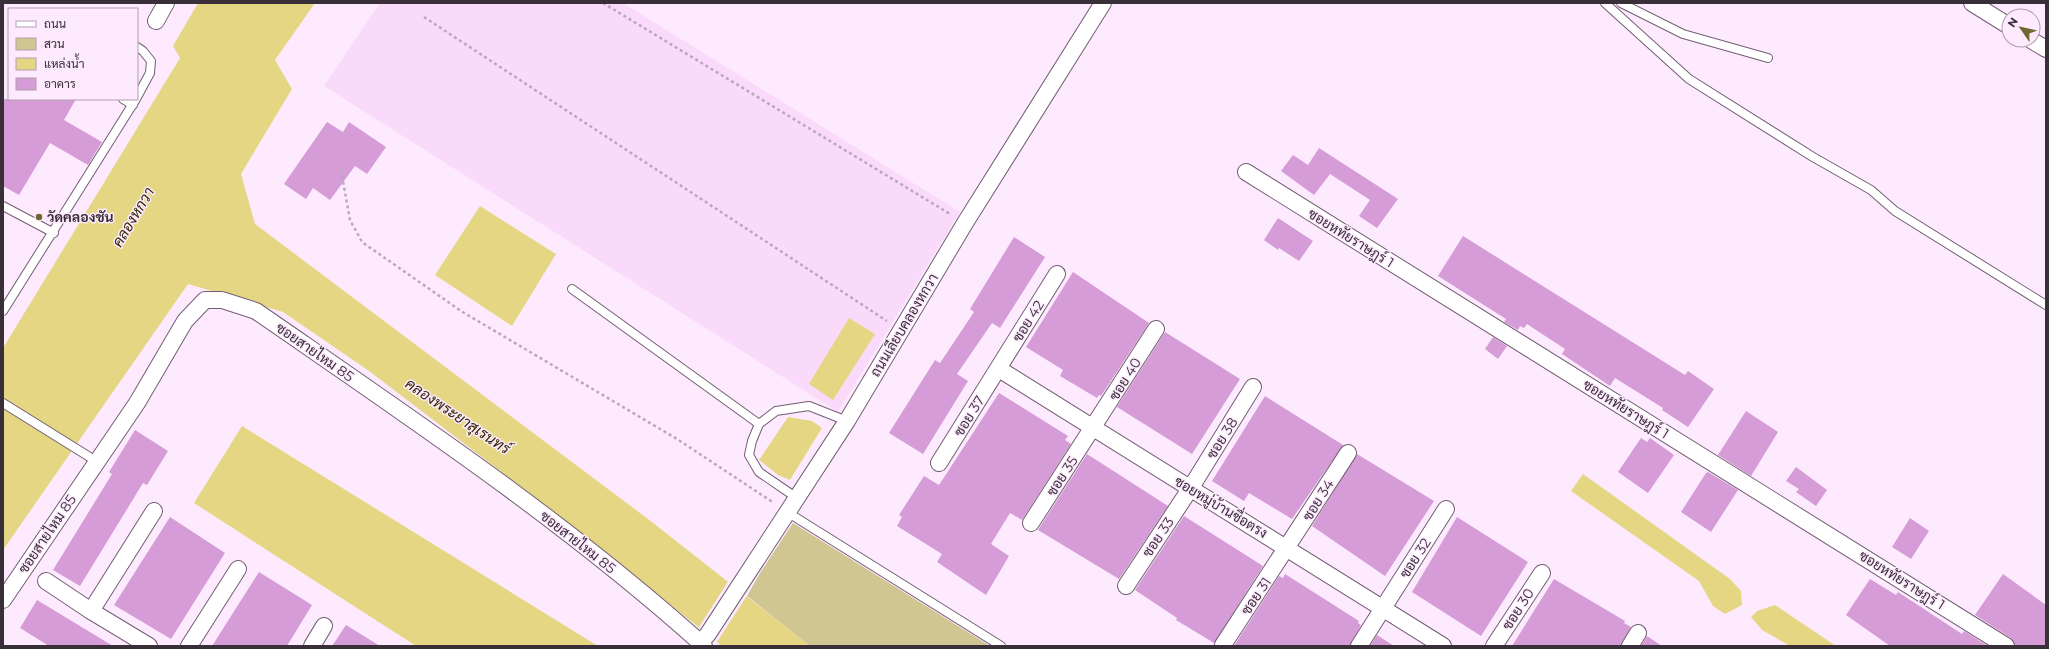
<svg xmlns="http://www.w3.org/2000/svg" width="2049" height="649" font-family="Montserrat,Sarabun,sans-serif">
<rect width="100%" height="100%" fill="#feeafe"/>
<!-- built -->
<polygon fill="#f9dafa" points="380,3 623,3 960,212 838,412 324,86"/>
<!-- green -->
<polygon fill="#cfc691" points="793,523 990,646 810,646 747,596 760,573"/>
<!-- water -->
<g fill="#e5d683">
<polygon points="198,3 315,3 275,60 292,89 241,174 255,224 648,519 810,646 722,646 571,525 369,371 283,312 188,284 3,550 3,348 180,58 173,46"/>
<polygon points="480,206 556,254 512,326 435,275"/>
<polygon points="849,318 875,334 833,400 809,384"/>
<polygon points="788,417 812,421 822,428 790,480 778,475 759,460"/>
<polygon points="242,426 598,646 416,646 194,503"/>
<polygon points="1583,474 1730,579 1741,591 1742,605 1725,614 1713,606 1699,581 1571,491"/>
<polygon points="1775,605 1836,646 1790,646 1762,630 1751,617 1757,611"/>
</g>
<!-- pier -->
<polygon fill="#feeafe" points="729,580 748,594 717,642 699,627"/>
<!-- building -->
<g fill="#d59cd7">
<polygon points="3,99 76,99 64,120 102,142 88,165 50,143 19,195 3,186"/>
<polygon points="327,122 343,132 349,122 386,147 367,174 355,166 330,200 313,188 306,199 284,184"/>
<polygon points="1319,148 1398,199 1377,228 1359,216 1370,200 1330,174 1314,195 1281,171 1293,155 1308,165"/>
<polygon points="1278,218 1313,241 1299,261 1279,248 1278,250 1264,240"/>
<polygon points="1463,236 1685,375 1688,371 1714,389 1688,427 1662,410 1663,408 1615,378 1610,386 1562,354 1565,349 1527,324 1524,328 1520,326 1518,330 1504,322 1506,319 1438,276"/>
<polygon points="1014,237 1045,257 1000,328 992,323 957,374 968,381 923,454 889,433 935,360 940,363 974,312 970,309"/>
<polygon points="1073,272 1149,323 1101,396 1099,395 1097,398 1060,376 1063,370 1026,347"/>
<polygon points="1165,332 1240,379 1192,454 1117,407"/>
<polygon points="1493,337 1507,346 1498,359 1485,349"/>
<polygon points="999,393 1068,436 1065,440 1071,444 1022,520 1010,513 991,544 1009,556 986,595 937,562 942,554 897,526 902,517 899,515 924,476 939,485"/>
<polygon points="1265,396 1343,445 1292,519 1249,493 1244,501 1212,481"/>
<polygon points="1746,411 1778,432 1751,476 1718,455"/>
<polygon points="135,430 168,451 147,485 143,483 80,586 53,570 112,474 109,472"/>
<polygon points="1641,438 1647,442 1650,438 1674,455 1648,493 1618,472"/>
<polygon points="1087,454 1168,506 1119,579 1038,530"/>
<polygon points="1357,454 1434,501 1385,576 1312,526"/>
<polygon points="1796,467 1827,490 1816,506 1796,492 1799,489 1786,481"/>
<polygon points="1708,472 1738,490 1711,532 1681,512 1706,473"/>
<polygon points="1184,516 1263,566 1214,643 1176,620 1177,618 1135,590"/>
<polygon points="170,517 225,553 171,639 114,605"/>
<polygon points="1457,517 1528,562 1481,636 1412,592"/>
<polygon points="1910,518 1929,531 1911,559 1892,547"/>
<polygon points="259,572 312,605 287,646 212,646"/>
<polygon points="1285,574 1359,621 1358,623 1361,625 1350,646 1234,646 1279,576 1283,578"/>
<polygon points="2003,574 2046,605 2046,646 2015,646 2011,638 1975,615"/>
<polygon points="1554,579 1625,621 1624,623 1631,627 1621,646 1512,646"/>
<polygon points="1870,579 1896,595 1898,592 1962,634 1964,631 1988,646 1890,646 1846,615"/>
<polygon points="37,600 113,646 49,646 20,628"/>
<polygon points="346,625 380,646 332,646"/>
<polygon points="1377,635 1394,646 1370,646"/>
<polygon points="1647,636 1662,646 1641,646"/>
</g>
<g fill="none" stroke-linecap="round" stroke-linejoin="round">
<!-- lane casing -->
<g stroke="#735e73" stroke-width="10">
<g id="lane">
<polyline points="1605,3 1689,79 1813,157 1871,190 1895,211 2046,305"/>
<polyline points="1621,3 1683,34 1768,58"/>
<polyline points="137,47 143,51 151,61 150,73 137,97"/>
<polyline points="123,99 133,105"/>
<polyline points="3,206 54,233"/>
<polyline points="572,289 759,424"/>
<polyline points="3,311 136,99"/>
<polyline points="3,403 96,461"/>
<polyline points="797,498 759,472 749,455 752,441 759,424 776,411 809,406 847,421"/>
<polyline points="787,512 1001,646"/>
</g>
</g>
<!-- street casing -->
<g stroke="#735e73" stroke-width="18">
<g id="street">
<polyline points="1972,3 2009,26"/>
<polyline points="156,21 166,3"/>
<polyline points="2031,40 2046,49"/>
<polyline points="1246,172 2006,646"/>
<polyline points="999,369 1443,646"/>
<polyline points="939,463 1057,274"/>
<polyline points="1031,523 1156,329"/>
<polyline points="46,581 91,611 149,646"/>
<polyline points="1126,586 1190,489 1253,387"/>
<path d="M 3,600 L 137,403 L 185,321 L 205,300 L 222,300 L 256,311 C 409,417 565,521 704,646"/>
<polyline points="91,611 154,511"/>
<polyline points="700,643 708,634 847,421 965,223 1103,3"/>
<polyline points="1223,645 1348,453"/>
<polyline points="189,646 238,569"/>
<polyline points="312,646 324,626"/>
<polyline points="1359,646 1446,509"/>
<polyline points="1494,646 1542,573"/>
<polyline points="1630,646 1638,633"/>
</g>
</g>
<!-- path -->
<g stroke="#b9a8b9" stroke-width="2.5" stroke-dasharray="3 3" stroke-linecap="butt">
<polyline points="603,3 950,214"/>
<polyline points="424,17 887,321"/>
<polyline points="341,170 350,220 362,242 461,311 677,439 774,503"/>
</g>
<!-- lane -->
<use href="#lane" stroke="#fff" stroke-width="8"/>
<!-- street -->
<use href="#street" stroke="#fff" stroke-width="16"/>
</g>
<!-- markers -->
<circle fill="#706734" stroke="#feeafe" stroke-width="1.5" cx="39" cy="217" r="4"/>
<g text-anchor="middle" dominant-baseline="central" stroke-width="3" stroke-linejoin="round" paint-order="stroke">
<!-- poi labels -->
<g font-size="14" font-weight="bold" fill="#392f39" stroke="#feeafe" text-anchor="start">
<text x="47" y="217">วัดคลองชัน</text>
</g>
<!-- street labels -->
<g font-size="14" fill="#392f39" stroke="#feeafe">
<text transform="translate(1351 238) rotate(32)">ซอยหทัยราษฎร์ 1</text>
<text transform="translate(1028 321) rotate(-58)">ซอย 42</text>
<text transform="translate(904 325) rotate(-59)">ถนนเลียบคลองหกวา</text>
<text transform="translate(315 352) rotate(35)">ซอยสายไหม 85</text>
<text transform="translate(1125 379) rotate(-58)">ซอย 40</text>
<text transform="translate(1626 409) rotate(32)">ซอยหทัยราษฎร์ 1</text>
<text transform="translate(969 416) rotate(-58)">ซอย 37</text>
<text transform="translate(1222 438) rotate(-58)">ซอย 38</text>
<text transform="translate(1062 476) rotate(-57)">ซอย 35</text>
<text transform="translate(1318 500) rotate(-58)">ซอย 34</text>
<text transform="translate(1221 507) rotate(31)">ซอยหมู่บ้านซื่อตรง</text>
<text transform="translate(47 534) rotate(-56)">ซอยสายไหม 85</text>
<text transform="translate(1158 537) rotate(-56)">ซอย 33</text>
<text transform="translate(578 542) rotate(38)">ซอยสายไหม 85</text>
<text transform="translate(1415 558) rotate(-57)">ซอย 32</text>
<text transform="translate(1902 580) rotate(32)">ซอยหทัยราษฎร์ 1</text>
<text transform="translate(1256 596) rotate(-56)">ซอย 31</text>
<text transform="translate(1518 609) rotate(-57)">ซอย 30</text>
</g>
<!-- water labels -->
<g font-size="15" font-style="italic" fill="#312a05" stroke="#feeafe">
<text transform="translate(133 217) rotate(-59)">คลองหกวา</text>
<text transform="translate(458 416) rotate(34)">คลองพระยาสุเรนทร์</text>
</g>
</g>
<!-- border -->
<rect width="2049" height="649" fill="none" stroke="#392f39" stroke-width="8"/>
<!-- legend -->
<rect x="8" y="8" width="130" height="92" fill="#feeafe" stroke="#af9faf"/>
<rect x="16" y="21" width="20" height="6" fill="#ffffff" stroke="#af9faf"/>
<text x="44" y="28" font-size="12" fill="#392f39">ถนน</text>
<rect x="16" y="38" width="20" height="12" fill="#cfc691" stroke="#af9faf"/>
<text x="44" y="48" font-size="12" fill="#392f39">สวน</text>
<rect x="16" y="58" width="20" height="12" fill="#e5d683" stroke="#af9faf"/>
<text x="44" y="68" font-size="12" fill="#392f39">แหล่งน้ำ</text>
<rect x="16" y="78" width="20" height="12" fill="#d59cd7" stroke="#af9faf"/>
<text x="44" y="88" font-size="12" fill="#392f39">อาคาร</text>
<!-- north arrow -->
<g transform="translate(2021 28) rotate(304)"><circle r="19" fill="#feeafe" stroke="#af9faf"/>
<path d="M0-3L7 15L0 10L-7 15Z" fill="#706734"/>
<text y="-6" font-size="11" font-weight="bold" text-anchor="middle" fill="#392f39">N</text>
</g>
</svg>
